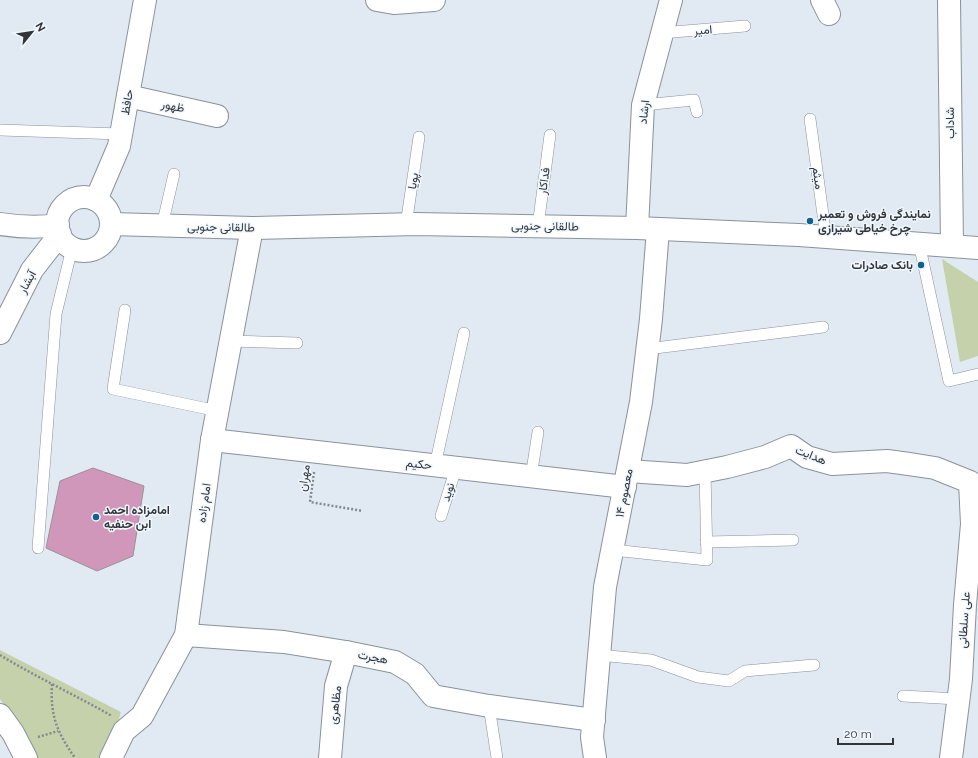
<svg xmlns="http://www.w3.org/2000/svg" width="978" height="758" font-family="Raleway,Vazirmatn,sans-serif">
<rect width="100%" height="100%" fill="#e1eaf2"/>
<!-- green -->
<g fill="#c4d1aa">
<polygon points="942,259 978,282 978,356 960,362"/>
<polygon points="0,650 121,712 107,758 36,758 0,699"/>
</g>
<!-- building -->
<polygon fill="#d197ba" stroke="#9a9096" points="93,468 144,486 133,556 97,571 46,548 60,481"/>
<g fill="none" stroke-linecap="round" stroke-linejoin="round">
<!-- service casing -->
<g stroke="#8a929a" stroke-width="12">
<g id="service">
<polyline points="661,33 745,26"/>
<polyline points="643,105 694,100 697,112"/>
<polyline points="810,119 826,237"/>
<polyline points="0,130 121,134"/>
<polyline points="406,225 419,137"/>
<polyline points="162,226 174,174"/>
<polyline points="538,226 550,135"/>
<polyline points="919,243 949,381 978,374"/>
<polyline points="125,310 113,389 218,411"/>
<polyline points="231,341 297,343"/>
<polyline points="647,349 823,327"/>
<polyline points="435,466 464,333"/>
<polyline points="531,477 538,432"/>
<polyline points="441,516 456,468"/>
<polyline points="706,542 793,540"/>
<polyline points="38,548 56,314 72,248"/>
<polyline points="613,550 707,560 705,471"/>
<polyline points="599,655 651,660 698,677 729,681 745,671 814,665"/>
<polyline points="903,696 958,699"/>
<polyline points="489,706 497,758"/>
</g>
</g>
<!-- minor casing -->
<g stroke="#8a929a" stroke-width="24">
<g id="minor">
<polyline points="377,0 394,3 434,0"/>
<polyline points="822,0 829,14"/>
<polyline points="949,0 952,245"/>
<polyline points="128,96 217,116"/>
<polyline points="96,200 119,146 145,0"/>
<polyline points="637,228 643,105 671,0"/>
<polyline points="212,440 625,487"/>
<polyline points="628,471 687,475 727,467 765,457 791,446 807,457 832,464 887,461 909,464 935,468 970,482 972,524 965,605 961,679 951,758"/>
<polyline points="186,635 284,642 346,652 395,662 415,674 433,696 489,706 594,720"/>
<polyline points="111,758 124,731 142,716 186,635 212,440 252,228"/>
<polyline points="330,758 336,686 346,652"/>
<polyline points="595,758 592,737 605,587 641,402 651,319 658,229"/>
</g>
</g>
<!-- tertiary casing -->
<g stroke="#8a929a" stroke-width="24">
<g id="tertiary">
<circle cx="84" cy="224" r="27"/>
<path d="M 0,224 C 20,227 38,228 58,225"/>
<polyline points="111,224 252,228 417,224 637,228 799,235 978,248"/>
<polyline points="0,333 32,270 60,234"/>
<polyline points="0,715 13,733 26,758"/>
</g>
</g>
<!-- path -->
<g stroke="#84898f" stroke-width="2.5" stroke-dasharray="2 2" stroke-linecap="butt">
<polyline points="314,472 310,502 363,511"/>
<path d="M 0,655 C 36,677 75,695 112,716"/>
<path d="M 52,684 C 50,716 57,732 75,758"/>
<polyline points="38,737 58,731"/>
</g>
<!-- service -->
<use href="#service" stroke="#fff" stroke-width="11"/>
<!-- minor -->
<use href="#minor" stroke="#fff" stroke-width="22"/>
<!-- tertiary -->
<use href="#tertiary" stroke="#fff" stroke-width="22"/>
</g>
<!-- markers -->
<g fill="#0f5f91" stroke="#f0f7fe" stroke-width="1.5">
<circle cx="810" cy="221" r="4"/>
<circle cx="921" cy="265" r="4"/>
<circle cx="96" cy="517" r="4"/>
</g>
<g text-anchor="middle" dominant-baseline="central" stroke-width="3" stroke-linejoin="round" paint-order="stroke">
<!-- street labels -->
<g font-size="12" fill="#313438" stroke="#f0f7fe">
<text transform="translate(703 30) rotate(-5)">امیر</text>
<text transform="translate(127 102) rotate(-80)">حافظ</text>
<text transform="translate(173 106) rotate(12)">ظهور</text>
<text transform="translate(644 112) rotate(-83)">ارشاد</text>
<text transform="translate(950 123) rotate(-91)">شاداب</text>
<text transform="translate(818 178) rotate(82)">میثم</text>
<text transform="translate(413 181) rotate(-81)">پویا</text>
<text transform="translate(544 181) rotate(-82)">فداکار</text>
<text transform="translate(545 226) rotate(1)">طالقانی جنوبی</text>
<text transform="translate(221 227) rotate(1)">طالقانی جنوبی</text>
<text transform="translate(27 282) rotate(-61)">آبشار</text>
<text transform="translate(811 455) rotate(22)">هدایت</text>
<text transform="translate(419 464) rotate(6)">حکیم</text>
<text transform="translate(304 478) rotate(-82)">مهران</text>
<text transform="translate(448 492) rotate(-73)">نوید</text>
<text transform="translate(624 493) rotate(-79)">۱۴ معصوم</text>
<text transform="translate(204 503) rotate(-82)">امام زاده</text>
<text transform="translate(964 620) rotate(-86)">علی سلطانی</text>
<text transform="translate(373 657) rotate(11)">هجرت</text>
<text transform="translate(335 705) rotate(-83)">مظاهری</text>
</g>
<!-- poi labels -->
<g font-size="12" font-weight="bold" fill="#313438" stroke="#f0f7fe" text-anchor="start">
<text x="818" y="214">نمایندگی فروش و تعمیر<tspan x="818" dy="14">چرخ خیاطی شیرازی</tspan></text>
<text x="913" y="265" text-anchor="end">بانک صادرات</text>
<text x="104" y="510">امامزاده احمد<tspan x="104" dy="14">ابن حنفیه</tspan></text>
</g>
</g>
<!-- north arrow -->
<g transform="translate(32 32) rotate(60)" stroke="#f0f7fe" stroke-width="3" paint-order="stroke">
<path d="M0-3L7 15L0 10L-7 15Z" fill="#313438"/>
<text y="-6" font-size="11" font-weight="bold" text-anchor="middle" fill="#313438">N</text>
</g>
<!-- scale -->
<path d="M838 738v6h55v-6" fill="none" stroke="#313438" stroke-width="2"/>
<text x="844" y="738" font-size="12" fill="#313438" stroke="#f0f7fe" stroke-width="3" paint-order="stroke">20 m</text>
</svg>
